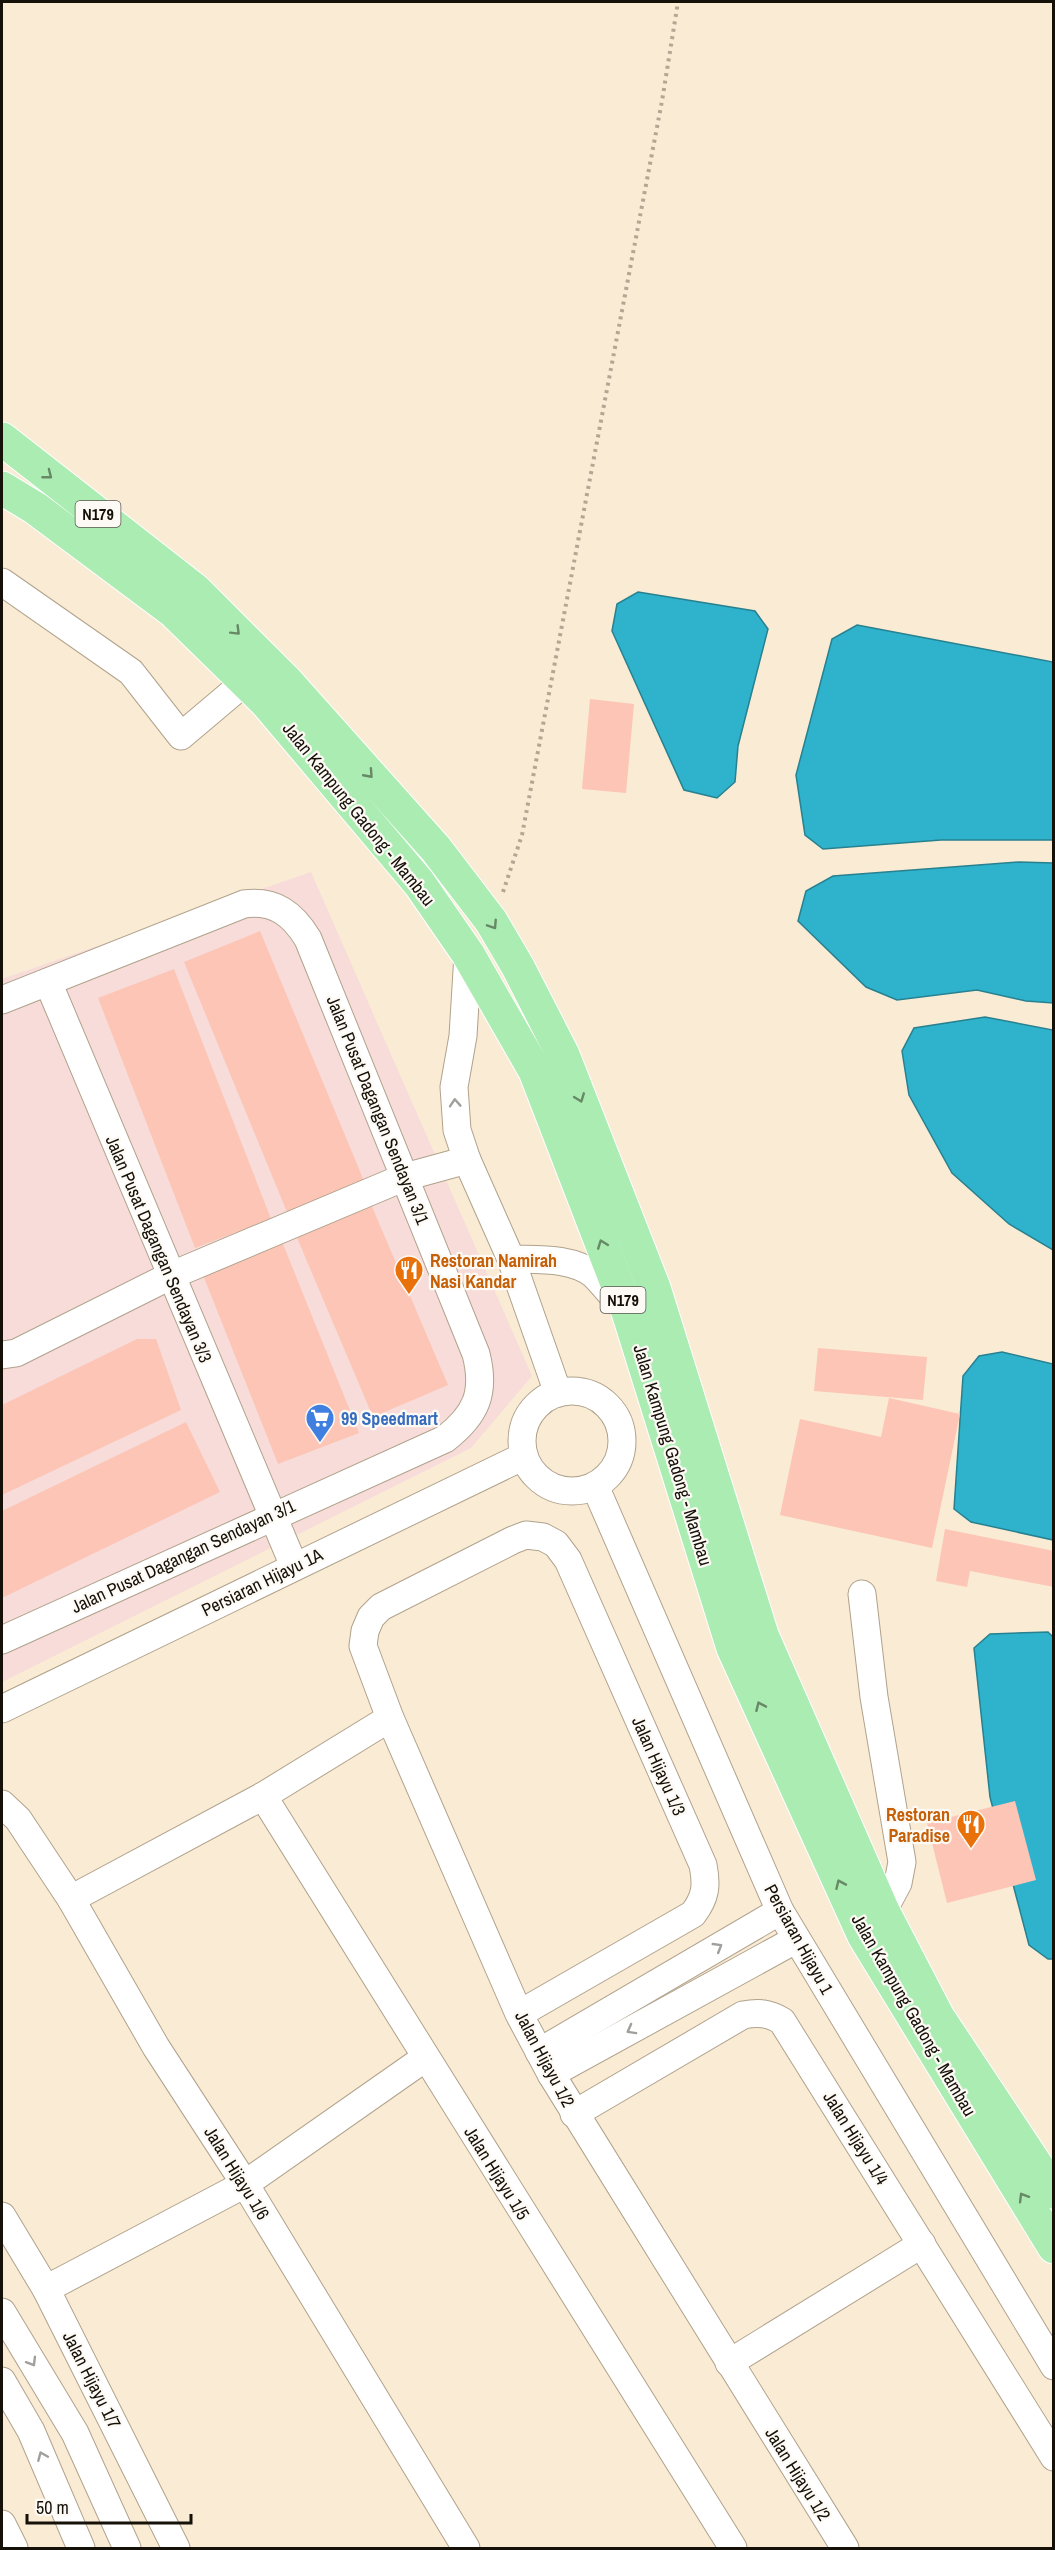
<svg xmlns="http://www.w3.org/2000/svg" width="1055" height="2550" font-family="'Archivo Narrow',sans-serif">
<rect width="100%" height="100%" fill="#faebd4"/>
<!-- commercial -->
<polygon fill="#f7dcd9" points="311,872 532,1376 471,1448 2,1682 2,979"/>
<!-- water -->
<g fill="#2fb2cb" stroke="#278190" stroke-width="1.5">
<polygon points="638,592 755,611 768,629 738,746 735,782 717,798 684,790 612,631 617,604"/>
<polygon points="857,625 1053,662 1053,840 941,840 823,849 805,835 796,775 832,639"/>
<polygon points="1019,862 1053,863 1053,1003 1026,1001 977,990 897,1000 866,987 798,921 806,891 833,876"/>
<polygon points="985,1017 1053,1030 1053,1250 1009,1224 952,1173 909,1095 902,1051 914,1028"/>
<polygon points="1002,1352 1053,1364 1053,1540 971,1522 954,1509 963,1376 979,1356"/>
<polygon points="1048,1632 1053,1637 1053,1959 1048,1959 1029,1945 990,1797 974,1648 990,1634"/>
</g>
<!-- building -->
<g fill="#fdc5b6">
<polygon points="590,699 634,704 626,793 582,789"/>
<polygon points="260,931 364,1181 287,1212 184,962"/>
<polygon points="174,969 271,1219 195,1248 98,998"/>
<polygon points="370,1202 448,1385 373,1417 295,1233"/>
<polygon points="281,1239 359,1433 278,1464 201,1270"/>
<polygon points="137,1339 156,1339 181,1410 2,1495 2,1405"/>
<polygon points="818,1348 927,1357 923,1400 814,1391"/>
<polygon points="889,1398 960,1414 932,1548 780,1515 800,1419 881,1437"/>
<polygon points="186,1422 220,1492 2,1598 2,1511"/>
<polygon points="945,1529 1054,1551 1054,1587 970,1571 967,1587 936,1581"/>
<polygon points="1015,1801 1036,1880 947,1903 927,1823"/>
</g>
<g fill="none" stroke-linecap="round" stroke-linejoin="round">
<!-- minor casing -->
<g stroke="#b0a28c" stroke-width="29">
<g id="minor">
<polyline points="2,582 131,672 181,736 245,682"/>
<polyline points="468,954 463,1036 454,1087 457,1130 467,1160 511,1259 558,1393"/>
<polyline points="48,982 294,1566"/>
<path d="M 2,1000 L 244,904 C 275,900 293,914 308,939 L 476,1354 C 486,1393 476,1415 445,1439 L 2,1640"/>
<path d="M 511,1259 C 537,1260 573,1257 594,1275 C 604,1285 613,1297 623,1307"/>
<polyline points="2,1355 16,1353 170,1276 405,1177 467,1160"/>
<circle cx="572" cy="1441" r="50"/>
<polyline points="595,1486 780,1911 1054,2366"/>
<polyline points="862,1594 874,1697 902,1862 898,1883 883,1911"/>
<polyline points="2,1709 524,1456"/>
<polyline points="263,1796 733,2548"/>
<polyline points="2,1804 18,1819 71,1899 156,2047 245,2184 466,2548"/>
<polyline points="71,1899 263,1796 390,1718"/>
<path d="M 519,2014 L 693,1914 C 706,1897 707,1885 703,1865 L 568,1560 L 556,1544 L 543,1537 L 526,1535 L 513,1540 L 381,1607 L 371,1617 L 365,1631 L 363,1646 L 390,1718 L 519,2014 L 551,2074 L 845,2548"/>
<polyline points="539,2052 780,1911"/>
<polyline points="551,2074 795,1940"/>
<path d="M 574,2114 L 743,2015 C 759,2012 768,2013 782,2021 L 1054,2457"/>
<polyline points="2,2216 46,2289 176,2548"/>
<polyline points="46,2289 245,2184 425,2058"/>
<polyline points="2,2312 75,2433 127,2548"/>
<polyline points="729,2363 922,2244"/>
<polyline points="2,2381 31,2431 81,2548"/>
<polyline points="2,2524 14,2548"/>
</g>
</g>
<!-- major casing -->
<g stroke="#fff" stroke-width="35">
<g id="major">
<polyline points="2,439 195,590 287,682 436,849 491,921 518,967 563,1055 654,1288 762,1635 883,1911 938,2017 1054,2192"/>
<polyline points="2,488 35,508 173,611 266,702 419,883 468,954 535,1071 628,1312 733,1648 864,1936 1054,2247"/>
</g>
</g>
<!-- path -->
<polyline stroke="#b2a794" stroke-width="4" stroke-dasharray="3 4.5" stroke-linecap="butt" points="503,892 522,835 662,101 678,2"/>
<!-- minor -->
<use href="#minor" stroke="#fff" stroke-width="27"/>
<!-- major -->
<use href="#major" stroke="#abecb3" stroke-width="33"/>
</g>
<!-- one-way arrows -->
<defs><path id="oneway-chevron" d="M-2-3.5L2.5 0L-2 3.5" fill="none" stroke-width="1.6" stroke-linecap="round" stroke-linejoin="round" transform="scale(1.5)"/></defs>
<g stroke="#688966">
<use href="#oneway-chevron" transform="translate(48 475) rotate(38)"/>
<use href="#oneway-chevron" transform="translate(236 631) rotate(45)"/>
<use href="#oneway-chevron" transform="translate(369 774) rotate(48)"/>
<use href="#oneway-chevron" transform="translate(493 925) rotate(57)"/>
<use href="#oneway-chevron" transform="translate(580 1098) rotate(69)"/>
<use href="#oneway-chevron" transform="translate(602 1244) rotate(-111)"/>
<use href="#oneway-chevron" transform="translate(760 1706) rotate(-114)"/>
<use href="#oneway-chevron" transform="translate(840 1884) rotate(-114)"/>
<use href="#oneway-chevron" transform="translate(1023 2197) rotate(-121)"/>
</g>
<g stroke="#a19f9c">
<use href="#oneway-chevron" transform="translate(455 1103) rotate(-94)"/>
<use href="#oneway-chevron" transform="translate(718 1947) rotate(-31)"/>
<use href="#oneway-chevron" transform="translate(631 2030) rotate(151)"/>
<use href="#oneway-chevron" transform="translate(32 2362) rotate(59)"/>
<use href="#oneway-chevron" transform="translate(42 2456) rotate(-113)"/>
</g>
<!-- icons -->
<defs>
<g id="restaurant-pin" transform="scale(1.5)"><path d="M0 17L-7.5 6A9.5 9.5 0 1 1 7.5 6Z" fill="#e8710a" stroke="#fdfaf5"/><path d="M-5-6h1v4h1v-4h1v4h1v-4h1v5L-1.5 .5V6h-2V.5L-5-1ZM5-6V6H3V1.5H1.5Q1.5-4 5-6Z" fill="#fff"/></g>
<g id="supermarket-pin" transform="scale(1.5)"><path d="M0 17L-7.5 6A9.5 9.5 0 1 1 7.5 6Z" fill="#3f7fe0" stroke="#fdfaf5"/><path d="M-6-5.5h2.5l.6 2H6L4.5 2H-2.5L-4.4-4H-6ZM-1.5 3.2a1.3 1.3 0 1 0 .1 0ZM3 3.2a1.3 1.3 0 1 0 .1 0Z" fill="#fff"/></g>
</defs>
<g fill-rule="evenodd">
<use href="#restaurant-pin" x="409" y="1270"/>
<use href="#supermarket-pin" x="320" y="1418"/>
<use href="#restaurant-pin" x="971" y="1824"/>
</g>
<g text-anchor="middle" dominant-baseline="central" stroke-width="4.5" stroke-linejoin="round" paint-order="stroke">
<!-- shield labels -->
<g fill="#fdfaf5" stroke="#5b564f" stroke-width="1.5">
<rect x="75.5" y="501" width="45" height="26" rx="4.5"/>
<rect x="600.5" y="1287" width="45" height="26" rx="4.5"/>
</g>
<g font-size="16" font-weight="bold" fill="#151008">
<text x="98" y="514">N179</text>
<text x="623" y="1300">N179</text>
</g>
<!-- street labels -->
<g font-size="18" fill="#151008" stroke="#fdfaf5">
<text transform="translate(359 814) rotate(51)">Jalan Kampung Gadong - Mambau</text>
<text transform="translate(378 1110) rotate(68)">Jalan Pusat Dagangan Sendayan 3/1</text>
<text transform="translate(159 1249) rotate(67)">Jalan Pusat Dagangan Sendayan 3/3</text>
<text transform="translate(673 1455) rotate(73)">Jalan Kampung Gadong - Mambau</text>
<text transform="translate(183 1556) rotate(-25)">Jalan Pusat Dagangan Sendayan 3/1</text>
<text transform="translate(262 1582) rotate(-26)">Persiaran Hijayu 1A</text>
<text transform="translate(659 1766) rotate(66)">Jalan Hijayu 1/3</text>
<text transform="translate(799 1939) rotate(61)">Persiaran Hijayu 1</text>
<text transform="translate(914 2015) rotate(60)">Jalan Kampung Gadong - Mambau</text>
<text transform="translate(545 2059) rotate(62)">Jalan Hijayu 1/2</text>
<text transform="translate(856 2138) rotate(58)">Jalan Hijayu 1/4</text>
<text transform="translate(237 2173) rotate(58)">Jalan Hijayu 1/6</text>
<text transform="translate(497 2173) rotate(58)">Jalan Hijayu 1/5</text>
<text transform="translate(92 2380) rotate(63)">Jalan Hijayu 1/7</text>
<text transform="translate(798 2474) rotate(58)">Jalan Hijayu 1/2</text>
</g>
<!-- food labels -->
<g font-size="18" font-weight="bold" fill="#c56008" stroke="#fdfaf5" text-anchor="start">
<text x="430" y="1260">Restoran Namirah<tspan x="430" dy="21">Nasi Kandar</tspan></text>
<text x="950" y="1814" text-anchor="end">Restoran<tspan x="950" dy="21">Paradise</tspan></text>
</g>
<!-- shop labels -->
<g font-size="18" font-weight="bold" fill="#366cbe" stroke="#fdfaf5" text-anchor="start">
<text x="341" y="1418">99 Speedmart</text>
</g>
</g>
<!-- border -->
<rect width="1055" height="2550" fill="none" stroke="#151008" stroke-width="6"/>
<!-- scale -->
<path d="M27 2514v9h164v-9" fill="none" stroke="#151008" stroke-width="3"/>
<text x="36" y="2514" font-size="18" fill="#151008" stroke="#fdfaf5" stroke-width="4.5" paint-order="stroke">50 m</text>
</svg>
